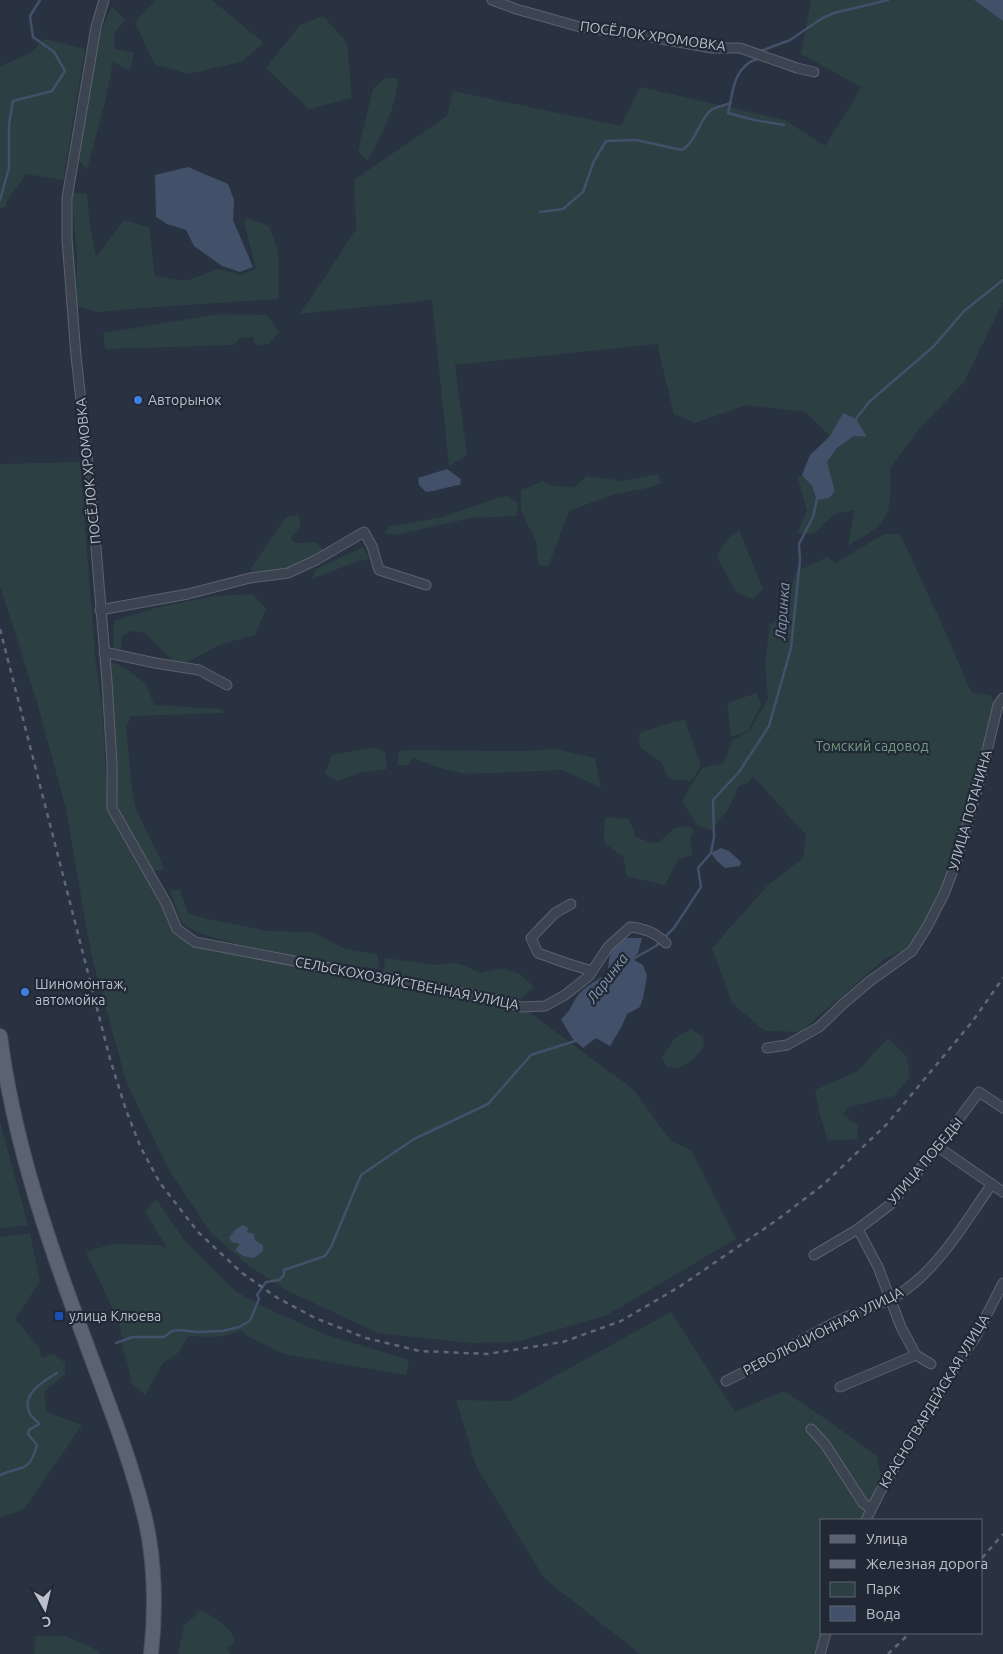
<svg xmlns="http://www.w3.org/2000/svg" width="1003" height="1654" font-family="Ubuntu,sans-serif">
<rect width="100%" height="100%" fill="#293241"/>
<!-- green -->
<g fill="#2c3f43">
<polygon points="156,0 212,0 264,43 241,62 188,74 154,64 135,22"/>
<path d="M 811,0 L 974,0 L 1003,21 L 1003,302 L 964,382 L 918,430 L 890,468 C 892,488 893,512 877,527 C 869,534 857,540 848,546 L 854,510 L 835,514 L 813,534 L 797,533 L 807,511 L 798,478 L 802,475 L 812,486 L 817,500 L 835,490 L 827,462 L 837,448 L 854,436 L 867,437 L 843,413 L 830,436 L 805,412 L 747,405 L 695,423 L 674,414 L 657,344 L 455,365 L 467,455 L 449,466 L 432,300 L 299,314 L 315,292 L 356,229 L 354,180 L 447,116 L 453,91 L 621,126 L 640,87 L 785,120 L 825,146 L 849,108 L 861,87 L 801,54 Z"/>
<polygon points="112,6 125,20 115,32 114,48 134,53 130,71 113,62 105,102 87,170 76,156 86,86 100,33"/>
<polygon points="323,16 347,43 352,98 309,109 266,68 300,25"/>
<polygon points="45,39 85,49 63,180 26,174 9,198 5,207 0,209 0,66 29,54"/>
<path d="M 385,78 L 398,78 C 396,108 382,135 367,161 L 358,151 L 373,89 Z"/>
<polygon points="72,193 87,194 90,226 96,257 124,220 149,227 155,276 185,281 219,269 240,275 256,269 244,221 248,218 269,226 278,251 279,299 157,307 97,312 76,306 77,259"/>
<polygon points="220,314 267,315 279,332 269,344 255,345 253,337 240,338 234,345 105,349 103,333"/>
<polygon points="80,462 96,665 102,706 108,810 160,901 171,929 190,944 526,1010 633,1089 671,1141 691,1150 736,1239 607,1315 516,1342 470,1343 378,1333 288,1291 249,1266 211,1233 169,1170 127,1084 91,954 66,809 37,702 0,586 0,464"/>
<polygon points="658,474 662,483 647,488 615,494 569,511 548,567 538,565 536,541 521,511 521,490 543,481 553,486 574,487 587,476 623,481"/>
<polygon points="508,496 518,504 516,516 471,518 395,535 384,533 390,526 443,517 497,498"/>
<polygon points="299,515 301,527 290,539 296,543 317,542 324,551 296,565 279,572 252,573 251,568 286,517"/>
<path d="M 739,530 L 763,589 L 753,599 L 736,592 L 717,557 C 721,547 729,535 739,530 Z"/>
<polygon points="884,534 900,534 945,631 971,692 992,696 995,708 954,857 937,901 910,949 887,957 800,1032 765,1031 732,1003 712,948 768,885 803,858 806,835 753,776 749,782 738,787 729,808 711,830 697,825 682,801 702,768 724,763 732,740 749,732 768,699 765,664 770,625 782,614 796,572 827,557 834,562 834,564"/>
<path d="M 363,547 L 369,559 C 349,563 331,572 312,579 L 316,569 Z"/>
<polygon points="253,594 266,609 255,635 219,645 179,667 145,633 131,631 122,636 121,651 113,648 114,621 159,607 216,596"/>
<polygon points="111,662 124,667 146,684 154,705 221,709 226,713 131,716 126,727 132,790 136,809 161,861 163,870 153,870 118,807"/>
<polygon points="757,693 761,705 748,731 731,737 727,703"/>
<polygon points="685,720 701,766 691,781 669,779 661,762 640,747 639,733 669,723"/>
<polygon points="374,747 385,752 387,769 360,773 338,781 325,774 332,755"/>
<polygon points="555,749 595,758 601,788 563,770 465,774 440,768 413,758 407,765 397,765 399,751 410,750 524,751"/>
<polygon points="605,817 629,819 636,837 649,842 658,843 675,828 689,826 694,830 690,839 693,855 678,859 665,885 626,876 624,858 604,842"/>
<path d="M 180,889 L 188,913 L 204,918 L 267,931 L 312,932 L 345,949 L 377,954 L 380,969 C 349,965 197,943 183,923 C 177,914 174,901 170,891 Z"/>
<polygon points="385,958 437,965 453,963 466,966 480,973 501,968 520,974 534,987 520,999 509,999 460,990 383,974"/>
<polygon points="691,1029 703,1037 704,1046 694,1059 677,1069 667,1067 662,1058 675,1038"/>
<polygon points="888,1038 907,1057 910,1077 894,1096 849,1107 843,1114 858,1126 857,1139 828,1141 820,1115 815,1090 858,1071"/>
<polygon points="0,1122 28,1225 0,1229"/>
<path d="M 156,1199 L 185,1241 L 235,1291 L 262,1306 L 324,1334 L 409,1360 L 406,1375 L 284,1354 L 249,1337 L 240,1330 C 224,1339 207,1337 189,1336 L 177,1354 L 163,1363 L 145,1395 L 131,1383 L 130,1373 L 123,1348 L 120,1325 L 86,1252 L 112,1244 L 157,1245 L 167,1248 L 145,1211 Z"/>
<polygon points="30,1233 40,1281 15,1319 39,1347 42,1358 54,1354 65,1363 65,1374 44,1392 47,1412 82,1425 24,1509 0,1518 0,1237"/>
<polygon points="671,1312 735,1412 784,1391 830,1422 877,1456 881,1477 864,1520 822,1520 822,1630 813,1654 640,1654 544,1578 476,1466 456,1400 510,1401"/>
<path d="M 201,1610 C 216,1619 231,1625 235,1643 L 226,1648 L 231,1654 L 178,1654 L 184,1626 Z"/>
<polygon points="36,1636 66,1636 99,1651 100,1654 34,1654"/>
</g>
<!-- water -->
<g fill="#43506a">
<polygon points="974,0 1003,0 1003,21"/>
<polygon points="188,167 228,184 234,200 233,220 253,267 240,272 222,266 194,246 186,230 167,224 156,217 155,175"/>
<polygon points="843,413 856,419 867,437 854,436 837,448 827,462 835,491 829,498 817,500 812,486 802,475 810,455 830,436"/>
<path d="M 447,469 L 461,479 L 460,485 C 448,486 438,491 426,492 L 419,485 L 418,478 Z"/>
<polygon points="721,848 729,851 741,862 740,866 725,868 716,860 711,853"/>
<path d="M 625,938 L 642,938 L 638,953 L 632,959 L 643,965 L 647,976 L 643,998 L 640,1007 L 627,1014 L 622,1026 L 610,1046 L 596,1038 L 583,1048 L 572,1038 L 561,1019 C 573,1009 571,1003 579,994 C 587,985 598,980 608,973 C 609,957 609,945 625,938 Z"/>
<polygon points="243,1225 248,1228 247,1232 254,1234 255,1240 263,1245 263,1251 254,1258 243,1256 235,1250 240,1244 232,1242 229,1238 236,1229"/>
</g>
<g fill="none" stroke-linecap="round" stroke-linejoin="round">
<!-- stream -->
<g stroke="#43506a" stroke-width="2.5">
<polyline points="761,51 790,40 821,19 834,13 888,0"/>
<path d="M 757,59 C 733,67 733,92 728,113 L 754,120 L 784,125"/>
<polyline points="0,200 9,168 9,124 13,101 52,91 65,71 54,52 33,37 30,16 40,0"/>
<path d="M 540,212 L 563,209 L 583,192 L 594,161 L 606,141 L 636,140 L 682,150 C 696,142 699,120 711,110 C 716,107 725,105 731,103"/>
<polyline points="855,420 869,402 934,346 964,311 1003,280"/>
<polyline points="631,960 656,946 674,928 701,887 698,868 711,853 714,837 713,800 739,772 769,726 791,648 800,560 799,544 813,517 817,499"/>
<polyline points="116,1343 133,1337 164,1337 172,1331 179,1330 197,1332 223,1331 239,1327 250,1321 259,1299 257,1295 266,1282 279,1280 284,1275 284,1270 325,1256 331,1247 361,1175 414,1139 488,1104 531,1055 575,1041 577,1039"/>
<path d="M 0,1475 C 22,1465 29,1474 37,1445 L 28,1434 L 29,1430 L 39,1424 C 36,1419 31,1418 29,1412 C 21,1394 45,1380 57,1373"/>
</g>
<!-- street casing -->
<g stroke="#5b626e" stroke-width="11">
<g id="street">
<path d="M 104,0 L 96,27 L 67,198 L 67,239 L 76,356 L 92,499 L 107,681 L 112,764 L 112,808 L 166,903 L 177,929 L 195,942 L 493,999 L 522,1007 L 545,1006 L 565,995 L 589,976 L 608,947 L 630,927 C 645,928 656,933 666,943"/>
<polyline points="492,0 516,9 580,27 639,35 712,48 740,48 797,68 814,72"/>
<polyline points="100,610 188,594 250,578 288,573 316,560 364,532 372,546 379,570 426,585"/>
<polyline points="104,652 155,663 199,670 227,685"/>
<polyline points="571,904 555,913 531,938 538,953 566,963 592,971"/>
<polyline points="767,1048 787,1045 819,1027 844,1003 870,981 912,951 927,927 944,894 957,860 980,780 998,705 1003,698"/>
<polyline points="938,1147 1003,1192"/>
<polyline points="858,1229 878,1267 901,1327 916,1355 931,1364"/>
<polyline points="814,1255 858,1229 891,1204 938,1147 979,1092 1003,1108"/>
<path d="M 726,1381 C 765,1362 801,1339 840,1320 C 857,1311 876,1307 893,1298 C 902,1293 912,1285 920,1278 C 949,1251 970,1215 992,1184"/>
<polyline points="840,1387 916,1355"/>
<polyline points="811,1429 825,1444 863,1503 871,1509"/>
<polyline points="866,1520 880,1492 949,1376 975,1338 1003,1283"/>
<polyline points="820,1654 826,1633"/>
</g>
</g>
<!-- primary casing -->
<g stroke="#474d5a" stroke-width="16">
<path id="primary" d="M 0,1036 C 13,1136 44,1230 79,1324 C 102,1388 129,1452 145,1518 C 155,1560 156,1612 151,1654"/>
</g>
<!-- street -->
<use href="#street" stroke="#3d4451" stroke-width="9"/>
<!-- primary -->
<use href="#primary" stroke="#5c6370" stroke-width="14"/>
<!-- rail -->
<g stroke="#606877" stroke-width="2.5" stroke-dasharray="5 5" stroke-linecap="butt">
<polyline points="0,629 110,1059 126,1110 141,1148 160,1183 198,1232 242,1273 276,1297 315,1318 366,1338 420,1351 488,1354 563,1342 621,1321 679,1287 777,1220 824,1184 887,1124 972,1022 1003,978"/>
<polyline points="982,1558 1003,1534"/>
<polyline points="888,1654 910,1633"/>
</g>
</g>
<!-- markers -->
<g fill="#3f7fe0" stroke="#222936" stroke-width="2">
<circle cx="138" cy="400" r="5"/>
<circle cx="25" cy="992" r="5"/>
</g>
<rect fill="#1a4fb4" stroke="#222936" stroke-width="2" x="54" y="1311" width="10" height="10" rx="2.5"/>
<g text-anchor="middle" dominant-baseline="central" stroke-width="4.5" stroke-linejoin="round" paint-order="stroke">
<!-- street labels -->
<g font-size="14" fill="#babfcb" stroke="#222936">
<text transform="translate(653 36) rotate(8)">ПОСЁЛОК ХРОМОВКА</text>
<text transform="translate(88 471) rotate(-96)">ПОСЁЛОК ХРОМОВКА</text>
<text transform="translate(970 810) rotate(-74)">УЛИЦА ПОТАНИНА</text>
<text transform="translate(407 983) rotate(11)">СЕЛЬСКОХОЗЯЙСТВЕННАЯ УЛИЦА</text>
<text transform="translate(925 1161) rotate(-50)">УЛИЦА ПОБЕДЫ</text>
<text transform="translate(823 1331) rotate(-27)">РЕВОЛЮЦИОННАЯ УЛИЦА</text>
<text transform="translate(934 1401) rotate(-59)">КРАСНОГВАРДЕЙСКАЯ УЛИЦА</text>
</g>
<!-- poi labels -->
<g font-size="14" fill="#babfcb" stroke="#222936" text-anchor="start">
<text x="148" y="400">Авторынок</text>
<text x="35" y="984">Шиномонтаж,<tspan x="35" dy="16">автомойка</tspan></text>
<text x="69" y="1316">улица Клюева</text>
</g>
<!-- park labels -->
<g font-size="14" fill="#74997f" stroke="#222936">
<text x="872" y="746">Томский садовод</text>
</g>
<!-- water labels -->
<g font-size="15" font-style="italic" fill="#8594af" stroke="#222936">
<text transform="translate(782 611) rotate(-86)">Ларинка</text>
<text transform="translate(607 978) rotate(-53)">Ларинка</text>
</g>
</g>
<!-- legend -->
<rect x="820" y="1519" width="162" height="115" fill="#222936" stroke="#5f6572"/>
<rect x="830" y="1535" width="25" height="8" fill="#5c6370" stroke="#5f6572"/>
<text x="866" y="1544" font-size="15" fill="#babfcb">Улица</text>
<rect x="830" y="1560" width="25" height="8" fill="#606877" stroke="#5f6572"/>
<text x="866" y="1569" font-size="15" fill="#babfcb">Железная дорога</text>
<rect x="830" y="1582" width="25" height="15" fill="#2c3f43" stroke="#5f6572"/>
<text x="866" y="1594" font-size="15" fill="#babfcb">Парк</text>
<rect x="830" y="1606" width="25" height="15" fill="#43506a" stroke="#5f6572"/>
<text x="866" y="1619" font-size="15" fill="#babfcb">Вода</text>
<!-- north arrow -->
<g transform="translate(45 1609) rotate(172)" stroke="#222936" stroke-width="4" paint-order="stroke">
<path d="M0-4L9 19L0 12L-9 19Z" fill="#babfcb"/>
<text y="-8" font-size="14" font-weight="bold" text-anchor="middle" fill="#babfcb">С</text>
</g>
</svg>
